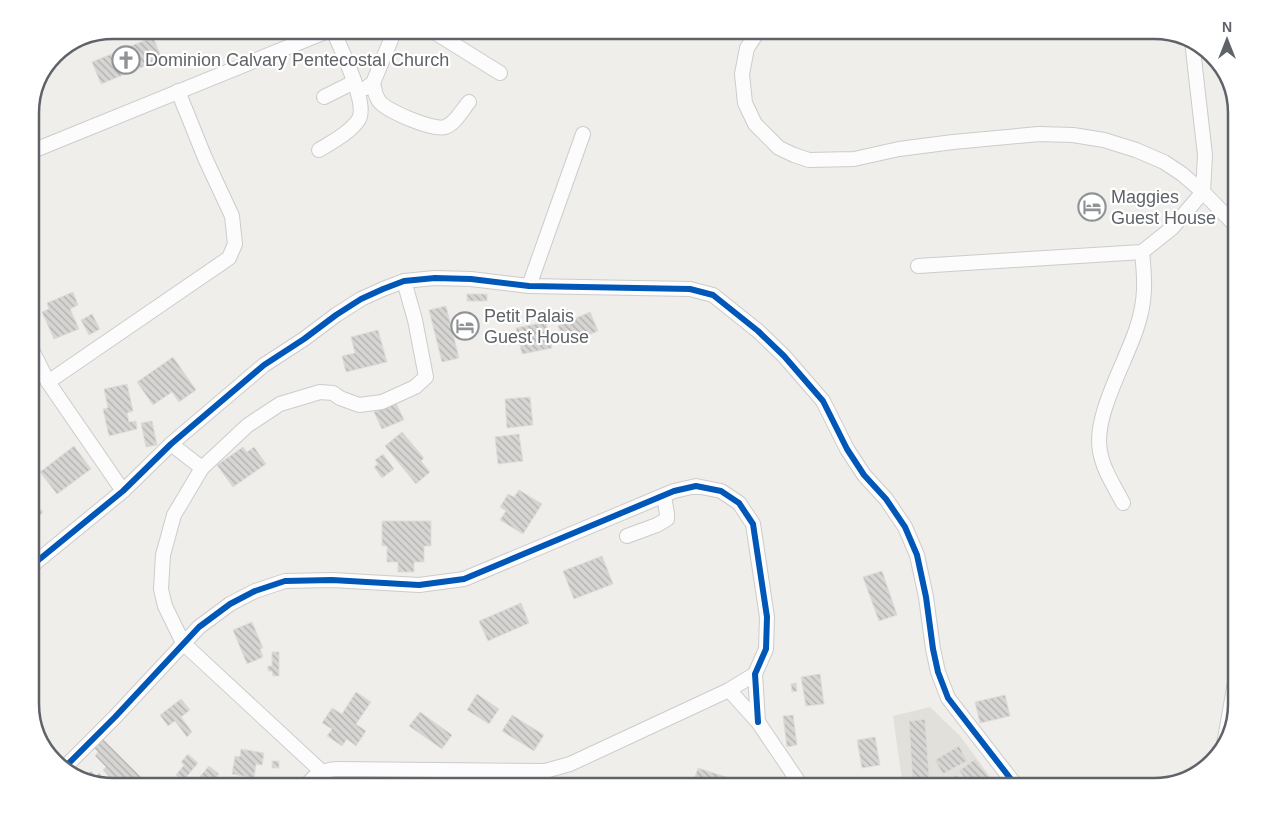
<svg xmlns="http://www.w3.org/2000/svg" width="1267" height="817" font-family="Helvetica,sans-serif">
<defs>
<pattern id="building-back-hatch" width="6" height="6" patternUnits="userSpaceOnUse" patternTransform="scale(1.25)"><rect width="6" height="6" fill="#d6d5d3"/><path d="M-1 5l2 2M0 0l6 6M5-1l2 2" fill="none" stroke="#b1b0af"/></pattern>
</defs>
<rect width="100%" height="100%" fill="#efeeea"/>
<!-- education -->
<polygon fill="#e2e0da" points="930,707 960,736 998,787 903,787 893,716"/>
<!-- building -->
<g fill="url(#building-back-hatch)" stroke="#deddd9">
<polygon points="153,37 162,59 101,84 92,62"/>
<polygon points="73,292 78,305 70,309 79,329 54,339 42,312 49,309 47,303"/>
<rect x="467" y="294" width="20" height="7"/>
<polygon points="446,306 459,358 442,362 429,310"/>
<polygon points="590,312 598,331 566,345 558,326"/>
<polygon points="92,314 100,329 89,335 81,320"/>
<polygon points="546,322 552,348 522,354 516,328"/>
<polygon points="378,330 387,362 346,372 342,356 355,353 351,337"/>
<polygon points="173,357 196,390 179,402 172,392 153,405 137,382"/>
<polygon points="127,384 133,411 127,413 129,422 136,421 137,429 109,436 103,409 108,408 104,389"/>
<polygon points="530,397 533,425 507,428 505,399"/>
<polygon points="396,403 404,420 382,429 374,412"/>
<polygon points="152,421 157,445 146,447 141,423"/>
<polygon points="402,432 424,458 421,461 430,472 416,484 385,446"/>
<polygon points="519,434 523,461 498,464 495,437"/>
<polygon points="74,446 91,469 57,494 40,472"/>
<polygon points="243,447 247,452 254,447 266,464 233,487 217,465"/>
<polygon points="30,454 39,468 31,473 30,472"/>
<polygon points="383,454 394,469 382,478 374,467 378,464 375,460"/>
<polygon points="519,490 542,504 523,534 500,520 506,511 500,507 508,494 514,497"/>
<polygon points="30,498 43,512 30,524"/>
<polygon points="382,521 431,521 431,546 424,546 424,562 414,562 414,572 398,572 398,562 387,562 387,546 382,546"/>
<polygon points="602,556 613,584 574,599 563,571"/>
<polygon points="882,571 897,615 879,621 863,577"/>
<polygon points="521,603 529,623 488,641 479,621"/>
<polygon points="252,622 263,648 260,649 263,657 247,664 233,630"/>
<polygon points="272,652 279,652 279,676 273,676 272,671 268,671 268,666 272,666"/>
<polygon points="820,674 824,704 806,706 801,677"/>
<polygon points="796,683 797,691 792,692 791,684"/>
<polygon points="356,692 371,702 356,724 366,731 356,746 347,739 342,746 327,736 332,729 322,723 332,708 342,714"/>
<polygon points="477,694 499,709 489,724 467,710"/>
<polygon points="1005,695 1010,716 980,723 975,702"/>
<polygon points="181,699 190,710 181,717 192,732 187,737 175,721 168,726 160,715"/>
<polygon points="420,712 452,735 442,749 409,726"/>
<polygon points="512,715 544,735 534,751 502,731"/>
<polygon points="793,715 797,745 787,747 783,716"/>
<polygon points="925,719 930,787 913,787 909,721"/>
<polygon points="875,737 880,765 862,768 857,740"/>
<polygon points="103,739 151,787 124,787 118,780 115,783 103,770 106,767 95,756 98,752 94,748"/>
<polygon points="959,746 967,761 943,774 935,760"/>
<polygon points="241,749 264,753 262,765 256,764 254,778 232,774 235,756 240,757"/>
<polygon points="188,754 198,763 183,781 176,775 184,765 181,762"/>
<polygon points="975,759 992,782 985,787 972,787 959,771"/>
<rect x="272" y="761" width="7" height="7"/>
<polygon points="209,766 219,774 208,787 191,787"/>
<polygon points="698,768 729,778 726,787 706,787 693,783"/>
<polygon points="91,771 96,776 99,773 111,787 83,778"/>
<polygon points="956,775 965,787 941,787"/>
<polygon points="357,782 359,787 345,787"/>
</g>
<g fill="none" stroke-linecap="round" stroke-linejoin="round">
<!-- minor casing -->
<g stroke="#cbcccc" stroke-width="16">
<g id="minor">
<polyline points="431,30 500,73"/>
<polyline points="759,30 747,48 742,74 745,103 755,124 779,148 794,155 809,160 854,159 899,149 953,142 1039,134 1073,135 1104,140 1136,150 1164,162 1182,174 1203,192 1237,227"/>
<path d="M 373,83 C 374,89 375,95 379,101 C 386,111 434,131 445,127 C 455,124 462,110 469,102"/>
<polyline points="366,88 373,83 395,30"/>
<polyline points="324,97 354,82"/>
<path d="M 319,150 C 332,142 351,132 359,119 C 368,102 340,48 333,30"/>
<polyline points="30,152 330,30"/>
<polyline points="918,266 1142,252 1172,228 1203,192 1205,155 1192,41"/>
<polyline points="529,286 583,134"/>
<polyline points="30,346 48,382 123,491"/>
<polyline points="48,382 229,258 235,244 232,216 205,158 178,91"/>
<polyline points="171,444 202,468"/>
<path d="M 1123,503 C 1115,487 1103,470 1100,451 C 1093,416 1126,362 1137,327 C 1146,300 1145,280 1142,252"/>
<polyline points="627,536 657,525 667,519 667,514 664,496"/>
<polyline points="30,567 123,491 171,444 264,365 304,339 336,315 361,299 383,289 404,281 435,278 471,279 529,286 690,289 713,295 758,331 784,356 823,401 847,449 864,475 886,499 905,527 917,555 926,597 933,649 938,672 948,698 1017,787"/>
<polyline points="729,690 758,722 802,787"/>
<polyline points="1223,750 1237,671"/>
<polyline points="63,769 115,717 199,627 230,604 255,591 285,581 332,580 419,585 464,579 674,491 696,486 721,491 739,503 753,524 767,617 766,649 755,674 758,722"/>
<polyline points="321,771 183,643 165,606 161,589 163,555 174,515 202,468 248,425 280,404 320,392 333,393 340,398 359,405 382,402 415,387 426,377 415,320 404,281"/>
<path d="M 305,787 C 316,774 319,771 336,769 L 545,771 L 570,764 L 729,690 L 755,674"/>
</g>
</g>
<!-- minor -->
<use href="#minor" stroke="#fdfcfc" stroke-width="14"/>
<!-- cycleway casing -->
<g stroke="#fff" stroke-width="9">
<g id="cycleway">
<polyline points="30,567 123,491 171,444 264,365 304,339 336,315 361,299 383,289 404,281 435,278 471,279 529,286 690,289 713,295 758,331 784,356 823,401 847,449 864,475 886,499 905,527 917,555 926,597 933,649 938,672 948,698 1017,787"/>
<polyline points="63,769 115,717 199,627 230,604 255,591 285,581 332,580 419,585 464,579 674,491 696,486 721,491 739,503 753,524 767,617 766,649 755,674 758,722"/>
</g>
</g>
<!-- cycleway -->
<use href="#cycleway" stroke="#0057b8" stroke-width="6"/>
</g>
<!-- icons -->
<defs>
<g id="church-ring" transform="scale(1.4375)"><circle r="9.5" fill="#fff" stroke="#919496" stroke-width="1.5"/><path d="M-1.2-6h2.4v3.5h3.3v2.4h-3.3V6h-2.4V-.1h-3.3v-2.4h3.3Z" fill="#919496"/></g>
<g id="hotel-ring" transform="scale(1.4375)"><circle r="9.5" fill="#fff" stroke="#919496" stroke-width="1.5"/><path d="M-6-4.5h1.5V1H6V5H4.5V3h-9V5H-6ZM-4 0a1.8 1.8 0 1 1 3.6 0ZM.5 0V-2.5h3Q6-2.5 6 0Z" fill="#919496"/></g>
</defs>
<g fill-rule="evenodd">
<use href="#church-ring" x="126" y="60"/>
<use href="#hotel-ring" x="1092" y="207"/>
<use href="#hotel-ring" x="465" y="326"/>
</g>
<g text-anchor="middle" dominant-baseline="central" stroke-width="4.5" stroke-linejoin="round" paint-order="stroke">
<!-- poi labels -->
<g font-size="18" fill="#5f6368" stroke="#fff" text-anchor="start">
<text x="145" y="60">Dominion Calvary Pentecostal Church</text>
<text x="1111" y="197">Maggies<tspan x="1111" dy="21">Guest House</tspan></text>
<text x="484" y="316">Petit Palais<tspan x="484" dy="21">Guest House</tspan></text>
</g>
</g>
<!-- crop -->
<path d="M0 0H1267V817H0ZM113 39H1154A74 74 0 0 1 1228 113V704A74 74 0 0 1 1154 778H113A74 74 0 0 1 39 704V113A74 74 0 0 1 113 39Z" fill="#fff" fill-rule="evenodd"/>
<path fill="none" stroke="#5f6368" stroke-width="2.5" d="M113 39H1154A74 74 0 0 1 1228 113V704A74 74 0 0 1 1154 778H113A74 74 0 0 1 39 704V113A74 74 0 0 1 113 39Z"/>
<!-- north arrow -->
<g transform="translate(1227 40)" stroke="#ffffff" stroke-width="4" paint-order="stroke">
<path d="M0-4L9 19L0 12L-9 19Z" fill="#5f6368"/>
<text y="-8" font-size="14" font-weight="bold" text-anchor="middle" fill="#5f6368">N</text>
</g>
</svg>
